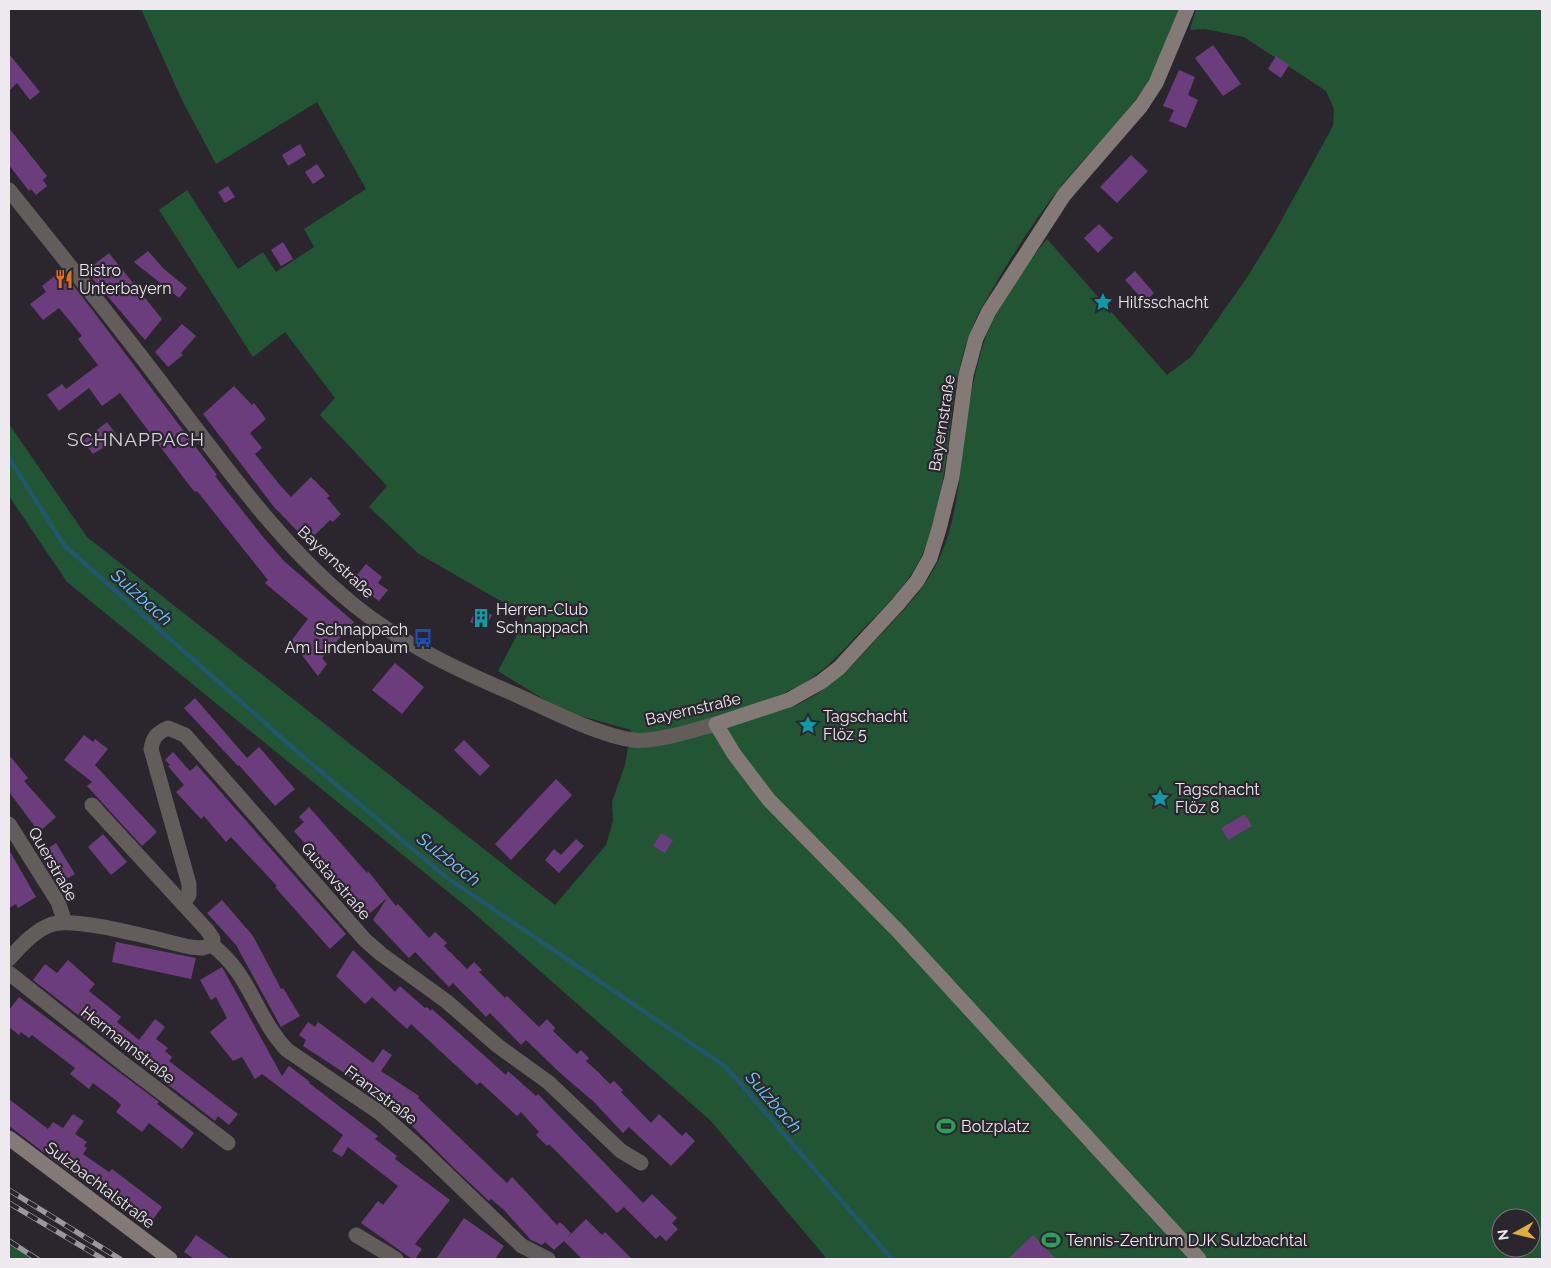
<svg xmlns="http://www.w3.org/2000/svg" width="1551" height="1268" font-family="Raleway,sans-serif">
<rect width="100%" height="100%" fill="#2b262e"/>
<!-- green -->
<g fill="#225534" fill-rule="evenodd">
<path d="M 141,9 L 1179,9 C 1169,32 1162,58 1149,80 C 1125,121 1087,153 1058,190 C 1030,226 1005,267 982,307 C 940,383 958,477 922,555 C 908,585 884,608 861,631 C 838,656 818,679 786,692 L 792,707 C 825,693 847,671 871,645 C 895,619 921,595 937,563 C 959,519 960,466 967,419 C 971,393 976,366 984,342 C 996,307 1024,267 1047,239 L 1167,375 L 1191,357 L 1246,279 L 1275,232 L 1333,126 L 1334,109 L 1326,91 L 1244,37 L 1205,29 L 1190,30 L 1196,9 L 1542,9 L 1542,1259 L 827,1259 L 711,1121 L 468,908 L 67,582 L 9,496 L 9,424 L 87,537 L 555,905 L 606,845 L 613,821 L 612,802 L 625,765 L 631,730 L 563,711 L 498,671 L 527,616 L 419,554 L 369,507 L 387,486 L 320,415 L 335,398 L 285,332 L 253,357 L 159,210 L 187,190 L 238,269 L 263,252 L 276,272 L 314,247 L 304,229 L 366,189 L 317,102 L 216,164 L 182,100 ZM 1501,1218 L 1531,1218 L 1531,1248 L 1501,1248 Z"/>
<polygon points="9,1237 37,1259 9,1259"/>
</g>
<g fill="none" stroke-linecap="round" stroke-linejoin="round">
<!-- stream -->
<polyline stroke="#21566d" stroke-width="4.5" points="9,458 64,545 300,754 446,877 726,1067 892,1259"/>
</g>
<!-- building -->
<g fill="#6c3d7d">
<polygon points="1213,45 1241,84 1223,96 1195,58"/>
<polygon points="9,54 40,92 30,100 17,83 9,91"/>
<polygon points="1276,56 1289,65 1281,78 1268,69"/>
<polygon points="1179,70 1195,77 1188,95 1198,100 1186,128 1169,121 1174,110 1163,106"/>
<polygon points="9,128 47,176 43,180 47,186 36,195 31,189 29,191 9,165"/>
<polygon points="300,144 306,155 288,166 282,155"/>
<polygon points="1131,155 1148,171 1117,203 1100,187"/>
<polygon points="317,164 325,176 313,184 305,172"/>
<polygon points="228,186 235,197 225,203 218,192"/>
<polygon points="1099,224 1113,238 1098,253 1084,238"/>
<polygon points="283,242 293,259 281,266 271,250"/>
<polygon points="148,251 164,269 187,288 179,298 134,262"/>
<polygon points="109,253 162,319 145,340 86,271"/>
<polygon points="62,270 217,475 215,476 263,537 284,561 354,622 322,658 327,664 318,676 291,641 308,619 265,583 268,580 197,491 195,492 189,485 120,393 102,406 89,388 59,411 47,395 62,384 66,389 98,365 78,339 82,336 59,308 43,320 30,304 46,292 42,286"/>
<polygon points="1135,271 1154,293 1145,302 1125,280"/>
<polygon points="182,324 196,336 181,353 183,355 168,367 155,352"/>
<polygon points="234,386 252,405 254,403 266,419 250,433 262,448 255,454 279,484 291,497 311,477 330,496 327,498 341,514 333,522 330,520 308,542 274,507 203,414"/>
<polygon points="107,422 119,438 93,454 83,441"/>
<polygon points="366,564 382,577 378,583 388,590 379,601 352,581"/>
<polygon points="477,607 492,615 485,629 470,622"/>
<polygon points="395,663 424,687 402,714 372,690"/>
<polygon points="195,698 247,758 259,747 295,789 275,806 239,765 238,766 184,708"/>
<polygon points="84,735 93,742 95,739 108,749 95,765 157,832 142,846 87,786 92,782 64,760"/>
<polygon points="464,740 490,766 480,776 454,750"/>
<polygon points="173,752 190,771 197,765 346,934 330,949 275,887 277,886 231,837 226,842 204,816 201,819 176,792 184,785 168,766 170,765 165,760"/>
<polygon points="9,755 28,778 24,781 56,817 39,832 9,792"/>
<polygon points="556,779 572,795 511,860 495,844"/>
<polygon points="309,807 367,873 368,871 396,906 398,904 429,938 435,932 447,943 444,946 467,969 474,962 482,970 479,972 505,998 507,996 539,1027 547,1019 555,1028 553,1031 577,1054 581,1050 589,1058 586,1061 598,1072 610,1084 614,1081 623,1090 621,1092 651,1123 659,1114 682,1136 686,1132 695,1141 671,1166 629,1127 623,1133 594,1102 559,1072 526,1040 521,1045 490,1013 486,1017 453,983 449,987 415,952 409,958 373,920 387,898 368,915 294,831 304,822 299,817"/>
<polygon points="1245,814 1252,826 1228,840 1221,828"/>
<polygon points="661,833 673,840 665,853 653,846"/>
<polygon points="103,834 127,862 111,875 88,847"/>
<polygon points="576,839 584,846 559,873 545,860 554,849 561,855"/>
<polygon points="56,843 75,874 58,884 39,854"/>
<polygon points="9,850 36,897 18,908 16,904 9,908"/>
<polygon points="222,900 253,936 278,983 281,989 283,988 300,1016 281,1027 236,945 207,913"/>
<polygon points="116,942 196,958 191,979 112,962"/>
<polygon points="353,950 395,992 400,986 425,1008 427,1007 431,1011 432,1009 506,1075 508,1071 536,1096 538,1094 643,1203 652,1194 677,1218 672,1223 678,1229 666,1241 660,1235 656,1239 624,1207 617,1213 549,1144 547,1146 536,1135 539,1132 521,1112 517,1116 480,1082 477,1085 411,1024 407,1029 372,997 365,1004 336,976"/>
<polygon points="68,960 95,984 89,991 121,1017 117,1022 139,1040 155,1019 165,1027 156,1039 168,1048 165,1051 172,1057 169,1061 238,1114 229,1125 218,1116 215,1121 33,980 45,964 57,973"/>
<polygon points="222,967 282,1076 289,1066 310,1082 309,1083 378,1136 375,1139 397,1156 395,1159 450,1200 415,1244 422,1249 415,1259 412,1259 361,1223 378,1201 383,1205 398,1186 348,1147 342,1157 332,1151 343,1135 262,1074 255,1079 242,1057 233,1061 210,1032 227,1018 216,997 211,1000 200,980"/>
<polygon points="19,997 159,1102 157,1104 194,1133 182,1149 149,1123 142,1132 116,1112 121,1105 117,1101 93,1083 89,1089 70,1074 75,1068 32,1035 29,1038 21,1032 19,1035 9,1027 9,1010"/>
<polygon points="308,1022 315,1027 318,1022 373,1063 383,1049 392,1055 381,1071 419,1096 418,1098 507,1183 512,1177 557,1225 560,1222 571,1233 567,1238 586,1219 602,1235 605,1232 632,1259 582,1259 564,1241 554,1250 545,1242 542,1245 531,1240 504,1210 491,1199 489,1201 455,1169 412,1126 413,1124 346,1074 303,1046 306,1040 299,1035"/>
<polygon points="9,1099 48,1129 53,1122 63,1128 73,1114 84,1121 75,1134 87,1142 84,1146 87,1148 83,1154 109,1172 112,1169 162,1207 149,1225 67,1170 9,1126"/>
<polygon points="464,1218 504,1246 495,1259 436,1259"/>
<polygon points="196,1235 212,1246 230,1259 194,1259 184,1252"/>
<polygon points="1033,1235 1056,1259 1008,1259"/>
</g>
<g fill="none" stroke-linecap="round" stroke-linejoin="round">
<!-- street -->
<g stroke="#625d5b" stroke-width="15">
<path d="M 9,190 C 63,257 117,324 169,393 C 226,467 281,546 354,605 C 402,644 458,670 514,694 C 548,709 597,735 633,740 C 654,743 694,730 716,724"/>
<polyline points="92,805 207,930 213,939 212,945"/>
<polyline points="9,824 58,902 65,922"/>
<path d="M 183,904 L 189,895 L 189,884 L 151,749 C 153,737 157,733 168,728 L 185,735 L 365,940 L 381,954 L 446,1001 L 498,1046 L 548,1082 L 621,1151 L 641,1163"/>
<path d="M 212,945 C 251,975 255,1016 287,1050 L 380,1113 L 422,1150 L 522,1246 L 548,1259"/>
<path d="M 9,959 C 20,947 34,931 50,925 C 73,915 162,941 190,947 L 202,948 L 212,945"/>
<polyline points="9,973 120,1061 228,1143"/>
<polyline points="356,1235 396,1259"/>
</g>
<!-- secondary -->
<g stroke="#837a77" stroke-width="15">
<polyline points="1187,9 1156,83 1141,106 1064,195 989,311 976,338 966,375 952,477 939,529 930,558 917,581 898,604 839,668 821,682 789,700 716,724 734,754 769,800 897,930 1199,1259"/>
<polyline points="9,1138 170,1259"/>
</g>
<!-- rail casing -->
<g stroke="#9b979e" stroke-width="5.5">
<g id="rail">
<polyline points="9,1190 120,1259"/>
<polyline points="9,1203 103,1259"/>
<polyline points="9,1241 37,1259"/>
</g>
</g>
<!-- rail -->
<use href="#rail" stroke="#2b262e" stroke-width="4" stroke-dasharray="11" stroke-linecap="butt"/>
</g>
<!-- icons -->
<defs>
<g id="restaurant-bare" transform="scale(1.5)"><path d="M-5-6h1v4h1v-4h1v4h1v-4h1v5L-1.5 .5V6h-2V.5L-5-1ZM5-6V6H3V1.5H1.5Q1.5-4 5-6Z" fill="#e8710a" stroke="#2b262e" stroke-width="2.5" paint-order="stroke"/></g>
<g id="sight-bare" transform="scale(1.5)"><path d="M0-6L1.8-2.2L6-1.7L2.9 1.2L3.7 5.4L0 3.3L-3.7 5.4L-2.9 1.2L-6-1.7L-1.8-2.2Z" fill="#0f9aa8" stroke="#2b262e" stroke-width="2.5" paint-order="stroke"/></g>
<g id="building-bare" transform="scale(1.5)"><path d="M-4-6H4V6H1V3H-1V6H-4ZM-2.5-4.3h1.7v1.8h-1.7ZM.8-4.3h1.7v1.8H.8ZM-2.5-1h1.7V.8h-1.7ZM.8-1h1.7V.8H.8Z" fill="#0f9aa8" stroke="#2b262e" stroke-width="2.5" paint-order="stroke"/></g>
<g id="bus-bare" transform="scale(1.5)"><path d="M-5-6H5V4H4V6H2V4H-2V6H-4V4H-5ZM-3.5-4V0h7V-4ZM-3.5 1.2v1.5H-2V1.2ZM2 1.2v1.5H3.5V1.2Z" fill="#1a4fb4" stroke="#2b262e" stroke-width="2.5" paint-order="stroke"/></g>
<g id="stadium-bare" transform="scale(1.5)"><path d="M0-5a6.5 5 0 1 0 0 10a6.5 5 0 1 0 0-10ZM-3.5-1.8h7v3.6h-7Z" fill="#2e9e5b" stroke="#2b262e" stroke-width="2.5" paint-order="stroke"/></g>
</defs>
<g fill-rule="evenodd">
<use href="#restaurant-bare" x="64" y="279"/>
<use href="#sight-bare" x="1103" y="302"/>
<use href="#building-bare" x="481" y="618"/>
<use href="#bus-bare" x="423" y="638"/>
<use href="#sight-bare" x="808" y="725"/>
<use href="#sight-bare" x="1160" y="798"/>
<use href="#stadium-bare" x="946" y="1126"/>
<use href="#stadium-bare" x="1051" y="1240"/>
</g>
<g text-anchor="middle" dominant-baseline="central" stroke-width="4.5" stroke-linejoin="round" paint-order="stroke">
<!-- poi labels -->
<g font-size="16" fill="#ede9ef" stroke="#2b262e" text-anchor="start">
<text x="79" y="270">Bistro<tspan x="79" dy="18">Unterbayern</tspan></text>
<text x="1118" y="302">Hilfsschacht</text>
<text x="496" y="609">Herren-Club<tspan x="496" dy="18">Schnappach</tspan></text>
<text x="408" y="629" text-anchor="end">Schnappach<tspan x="408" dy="18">Am Lindenbaum</tspan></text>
<text x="823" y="716">Tagschacht<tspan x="823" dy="18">Flöz 5</tspan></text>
<text x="1175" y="789">Tagschacht<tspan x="1175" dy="18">Flöz 8</tspan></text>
<text x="961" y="1126">Bolzplatz</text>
<text x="1066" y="1240">Tennis-Zentrum DJK Sulzbachtal</text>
</g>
<!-- street labels -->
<g font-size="16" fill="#ede9ef" stroke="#2b262e">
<text transform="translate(942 423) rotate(-81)">Bayernstraße</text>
<text transform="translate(336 562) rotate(43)">Bayernstraße</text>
<text transform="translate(693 709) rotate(-13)">Bayernstraße</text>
<text transform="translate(53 864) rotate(60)">Querstraße</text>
<text transform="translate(336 881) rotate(49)">Gustavstraße</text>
<text transform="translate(128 1045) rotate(38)">Hermannstraße</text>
<text transform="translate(381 1095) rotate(37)">Franzstraße</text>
<text transform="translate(100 1185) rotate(37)">Sulzbachtalstraße</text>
</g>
<!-- water labels -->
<g font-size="18" font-style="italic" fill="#68cbf9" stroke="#2b262e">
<text transform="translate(142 597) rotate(42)">Sulzbach</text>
<text transform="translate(449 859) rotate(38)">Sulzbach</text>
<text transform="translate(774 1102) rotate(49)">Sulzbach</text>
</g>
<!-- quarter labels -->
<g font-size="19" letter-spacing="1" fill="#d7cfda" stroke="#2b262e">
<text x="136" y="439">SCHNAPPACH</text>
</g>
</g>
<!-- border -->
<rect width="1551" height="1268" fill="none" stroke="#ede9ef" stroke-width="20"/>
<!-- north arrow -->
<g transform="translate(1516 1233) rotate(262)"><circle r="24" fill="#2b262e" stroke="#79747b"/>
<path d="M0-4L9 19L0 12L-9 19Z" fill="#e3ae35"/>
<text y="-8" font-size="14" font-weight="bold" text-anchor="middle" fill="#ede9ef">N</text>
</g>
</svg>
